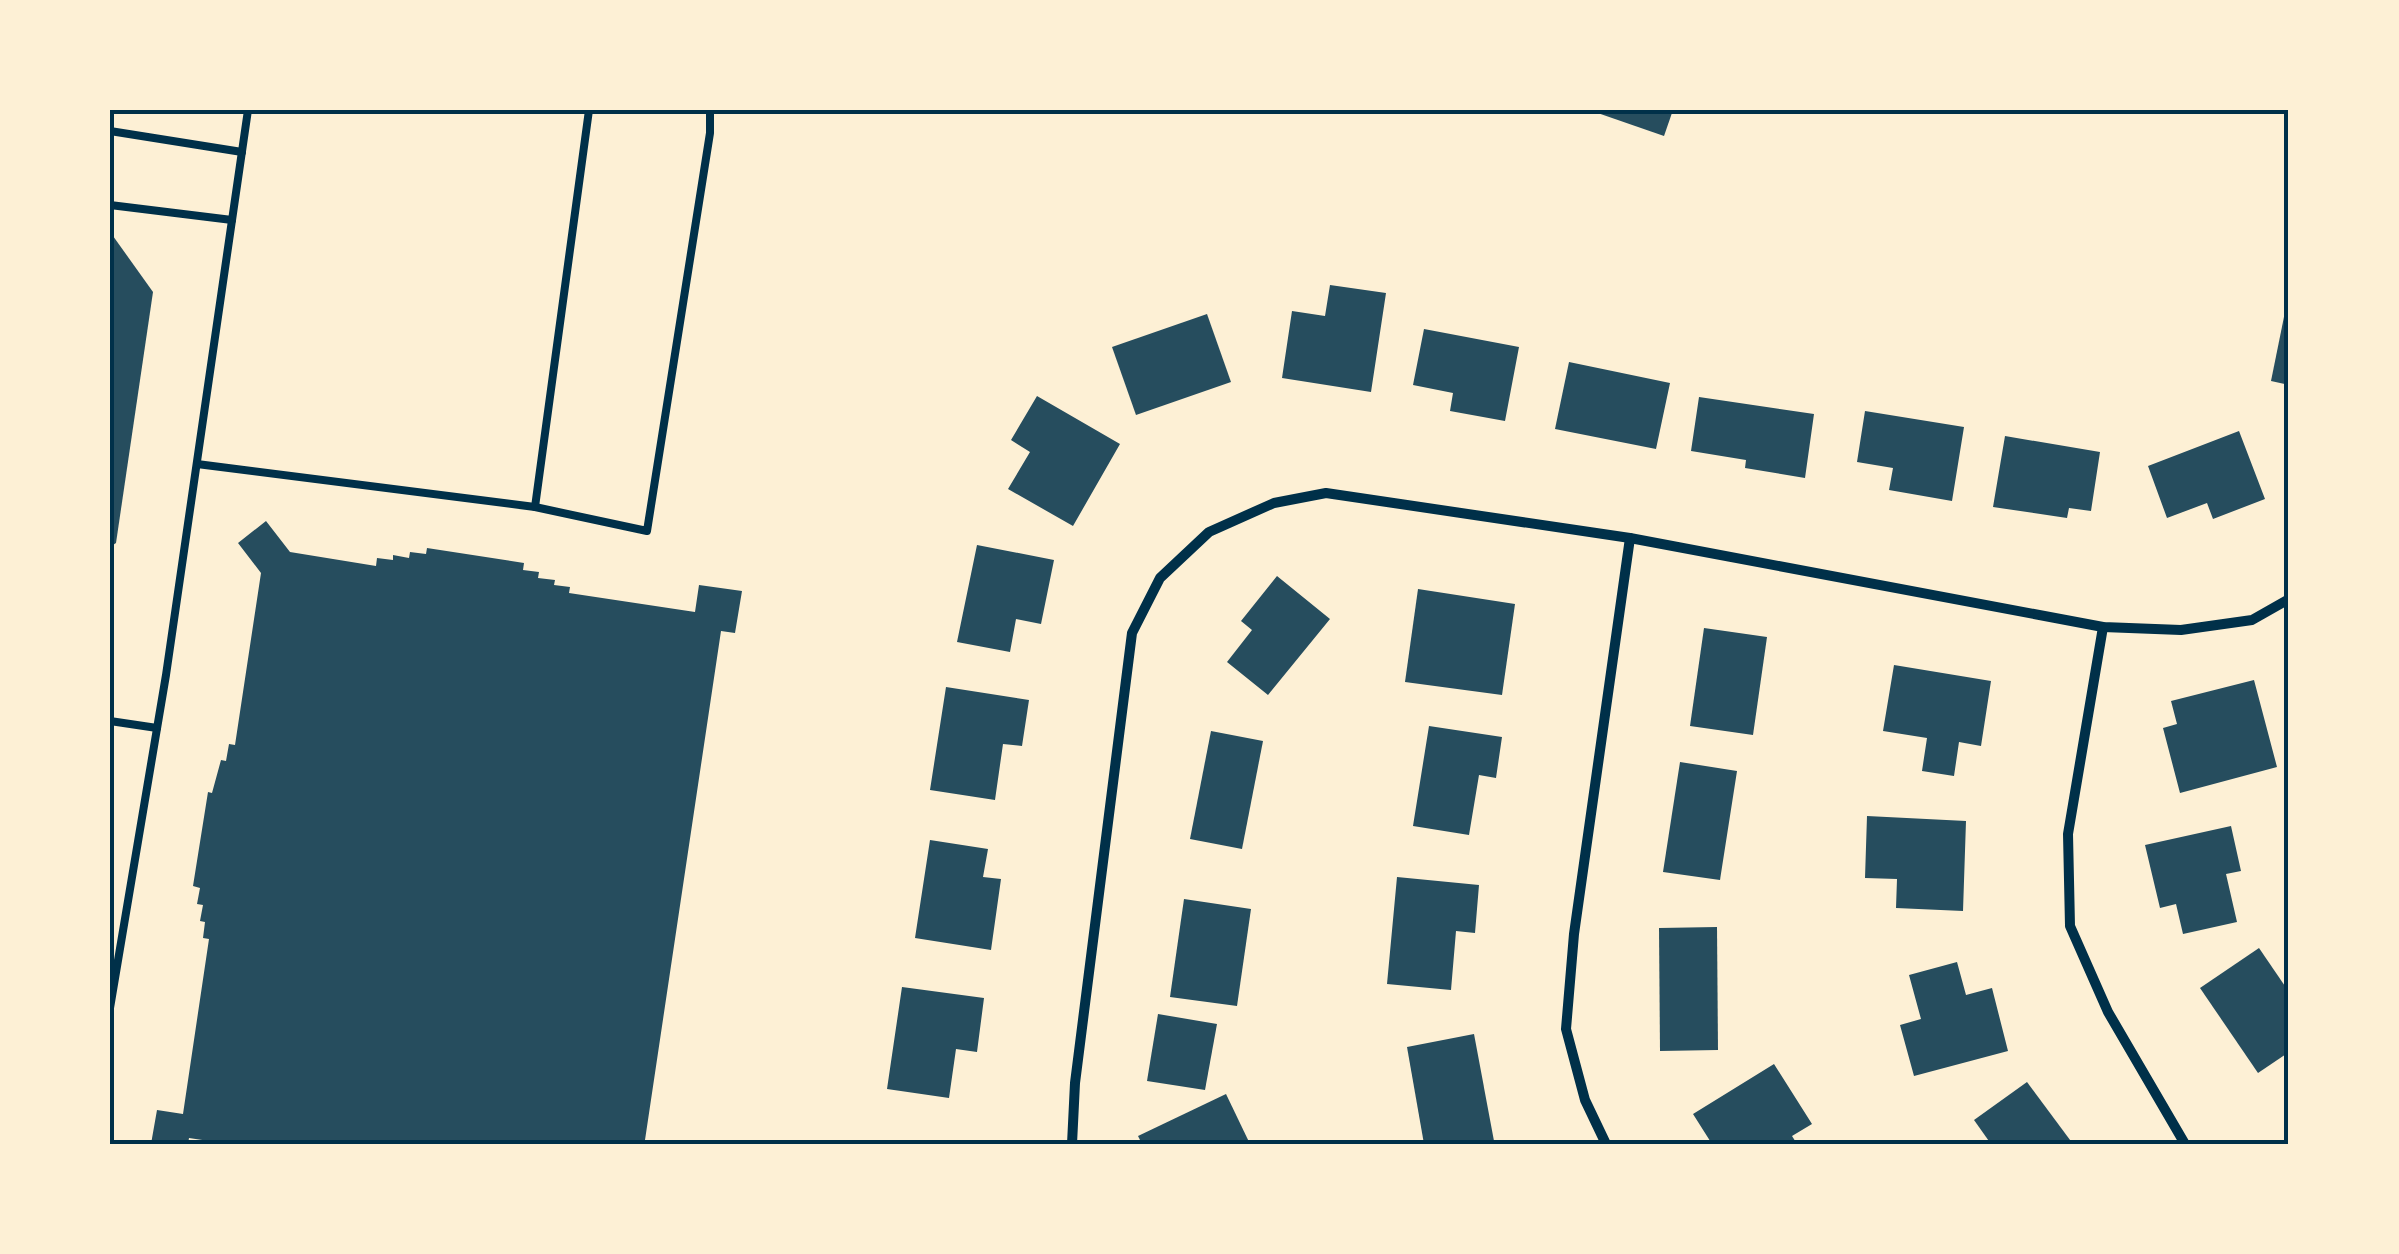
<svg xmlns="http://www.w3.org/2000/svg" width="2399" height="1254" font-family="'Varela Round',sans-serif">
<rect width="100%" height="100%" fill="#fdf0d5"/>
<!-- building -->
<g fill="#264d5e">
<polygon points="1589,110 1673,110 1664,136"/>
<polygon points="113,236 153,292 116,543 110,547 110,238"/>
<polygon points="1330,285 1386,293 1371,392 1282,378 1292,311 1325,316"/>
<polygon points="2287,302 2289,302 2289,385 2271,381"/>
<polygon points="1207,314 1231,382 1136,415 1112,347"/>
<polygon points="1424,329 1519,347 1505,421 1450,411 1453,393 1413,385"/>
<polygon points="1569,362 1670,383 1656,449 1555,429"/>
<polygon points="1037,396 1120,444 1073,526 1008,489 1030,452 1011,440"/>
<polygon points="1699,397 1814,414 1805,478 1745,468 1746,460 1691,451"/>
<polygon points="1865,411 1964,427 1952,501 1889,490 1893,468 1857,462"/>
<polygon points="2239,431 2265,499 2213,519 2207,503 2167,518 2148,466"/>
<polygon points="2005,436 2100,452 2091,511 2069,508 2067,518 1993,507"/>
<polygon points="266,521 290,552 376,566 377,558 393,560 393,555 409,558 410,552 426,554 427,548 524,563 523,570 539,572 538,578 555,580 554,585 570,587 569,593 695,612 699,585 742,591 735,633 721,631 645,1140 649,1141 649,1144 229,1144 189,1138 188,1144 151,1144 157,1110 183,1114 209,939 203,938 205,922 200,921 203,905 197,904 200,888 193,886 208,792 212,793 221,760 226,761 229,744 235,745 261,573 238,543"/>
<polygon points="977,545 1054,560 1041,624 1016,619 1010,652 957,642"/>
<polygon points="1277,576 1330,619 1268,695 1227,662 1252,630 1241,621"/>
<polygon points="1418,589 1515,604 1502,695 1405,682"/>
<polygon points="1704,628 1767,637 1753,735 1690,726"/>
<polygon points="1894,665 1991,681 1981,746 1959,742 1954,776 1922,771 1927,738 1883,731"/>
<polygon points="2254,680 2277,767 2180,793 2163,728 2177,724 2171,701"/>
<polygon points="946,687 1029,700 1022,746 1003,744 995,800 930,790"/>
<polygon points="1429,726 1502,737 1496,778 1479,775 1469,835 1413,826"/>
<polygon points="1211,731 1263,741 1242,849 1190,839"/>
<polygon points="1680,762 1737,771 1720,880 1663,872"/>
<polygon points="1867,816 1966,821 1963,911 1896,908 1897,879 1865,878"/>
<polygon points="2231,826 2241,871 2226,874 2237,922 2183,934 2176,904 2160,908 2145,845"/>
<polygon points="930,840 988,849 983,877 1001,879 991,950 915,938"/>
<polygon points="1397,877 1479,885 1475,933 1456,931 1451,990 1387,984"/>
<polygon points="1184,899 1251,909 1237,1006 1170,997"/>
<polygon points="1717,927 1718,1050 1660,1051 1659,928"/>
<polygon points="2259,948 2289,992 2289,1052 2258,1073 2200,988"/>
<polygon points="1957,962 1966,995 1992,988 2008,1051 1914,1076 1900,1025 1921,1019 1909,975"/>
<polygon points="902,987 984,998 977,1052 956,1049 949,1098 887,1089"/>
<polygon points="1158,1014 1217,1024 1205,1090 1147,1081"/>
<polygon points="1474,1034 1494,1141 1424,1144 1407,1047"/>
<polygon points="1774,1064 1812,1124 1792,1136 1797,1144 1712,1144 1693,1114"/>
<polygon points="2027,1082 2073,1144 1991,1144 1974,1120"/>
<polygon points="1226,1094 1250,1144 1142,1144 1138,1136"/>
</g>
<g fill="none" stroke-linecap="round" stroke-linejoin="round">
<!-- service -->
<g stroke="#003049" stroke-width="8">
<polyline points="110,131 242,152"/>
<polyline points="110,205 232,220"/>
<polyline points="197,464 535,507 647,531 710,133 710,110"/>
<polyline points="535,507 589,110"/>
<polyline points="110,721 157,728"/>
<polyline points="110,1008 166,675 248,110"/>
</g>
<!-- minor -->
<g stroke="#003049" stroke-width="10">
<polyline points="2103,627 2068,834 2070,926 2108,1012 2185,1144"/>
<polyline points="1072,1144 1075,1083 1132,633 1160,578 1209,532 1274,503 1326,493 1630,538 2103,627 2181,630 2252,620 2289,599"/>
<polyline points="1606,1144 1585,1100 1566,1029 1574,934 1630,538"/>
</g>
</g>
<!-- border -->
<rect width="2399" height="1254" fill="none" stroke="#fdf0d5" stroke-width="225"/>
<rect x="112" y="112" width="2174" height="1030" fill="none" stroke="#003049" stroke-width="4"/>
</svg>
